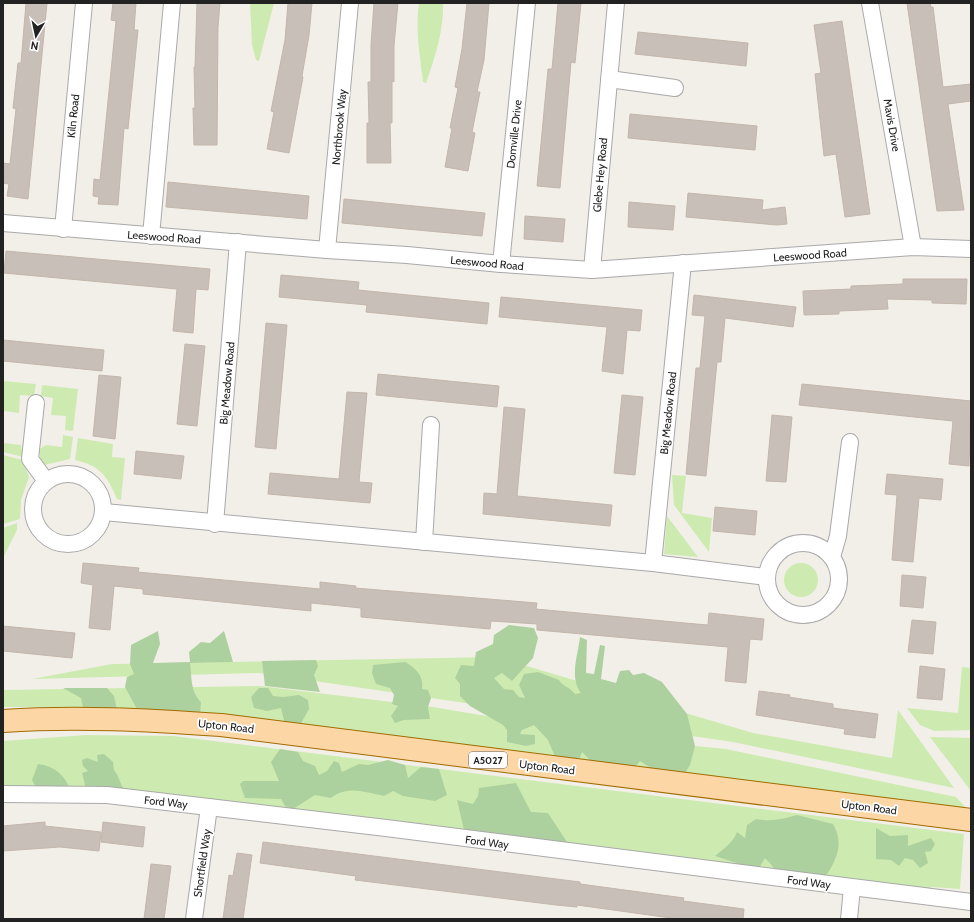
<svg xmlns="http://www.w3.org/2000/svg" width="974" height="922" font-family="Cabin,sans-serif">
<rect width="100%" height="100%" fill="#f2efe9"/>
<!-- grass -->
<g fill="#cdebb0">
<polygon points="250,3 274,3 259,61 256,60 252,45"/>
<path d="M 419,3 L 443,3 C 444,29 435,58 426,83 L 423,82 C 420,56 415,29 419,3 Z"/>
<polygon points="3,381 36,384 34,396 20,395 19,413 4,411 3,424"/>
<polygon points="42,385 78,389 73,431 65,430 66,416 51,415 53,398 41,396"/>
<polygon points="63,435 73,437 70,459 44,465 40,461 40,449 46,445 62,447"/>
<path d="M 78,438 L 113,444 L 112,457 L 125,458 L 121,500 L 117,499 C 107,476 101,466 75,460 Z"/>
<polygon points="3,443 21,445 23,457 3,452"/>
<polygon points="3,455 23,460 29,477 21,500 20,519 3,524"/>
<polygon points="672,475 686,476 682,513 712,518 709,552 674,505"/>
<polygon points="667,516 698,557 664,554"/>
<polygon points="17,523 17,530 3,558 3,528"/>
<circle cx="801" cy="580" r="17"/>
<polygon points="496,657 753,733 892,758 898,710 954,788 733,742 259,673 32,679 112,664"/>
<polygon points="962,667 971,668 971,730 934,731 920,725 907,708 958,713"/>
<polygon points="260,686 433,707 624,739 726,749 956,797 968,810 138,711 54,707 3,707 3,690"/>
<polygon points="86,735 173,736 964,834 960,889 931,887 926,891 3,788 3,741"/>
<polygon points="930,737 971,738 971,791"/>
</g>
<!-- forest -->
<g fill="#add19e">
<path d="M 509,625 L 534,628 L 538,638 L 533,658 L 512,681 L 502,673 L 494,678 L 504,689 L 513,690 L 519,697 L 525,698 L 519,685 L 524,674 L 538,672 L 559,680 C 562,686 570,687 575,694 L 581,693 C 569,677 578,655 580,637 L 587,640 L 586,673 L 594,674 L 600,645 L 605,646 L 601,679 L 616,683 L 620,671 L 629,670 L 633,675 L 644,673 L 662,682 L 687,714 L 695,746 L 690,765 L 684,775 L 657,772 L 640,761 L 633,769 L 593,763 L 582,752 L 578,762 L 556,759 L 548,740 L 534,725 L 522,730 L 520,734 L 535,735 L 535,744 L 526,746 L 507,742 L 507,730 L 503,725 L 470,706 L 460,696 L 460,684 L 455,678 L 461,665 L 474,666 L 476,652 L 493,644 L 494,635 Z"/>
<path d="M 158,631 L 160,644 L 153,663 L 190,662 L 189,652 L 201,642 L 210,643 L 224,631 L 233,662 L 190,663 C 192,677 190,691 201,702 L 200,716 L 138,711 L 125,687 L 127,677 L 134,674 L 130,664 L 131,645 Z"/>
<polygon points="316,660 318,666 314,675 320,692 265,686 262,661"/>
<path d="M 405,662 C 416,668 424,676 422,689 L 428,690 L 431,698 L 428,707 L 430,719 L 404,720 L 395,723 L 391,716 L 398,706 L 392,704 L 394,695 L 390,688 L 376,684 L 372,673 L 373,665 Z"/>
<polygon points="63,688 107,688 114,696 117,710 83,708 81,698"/>
<polygon points="259,688 268,688 273,696 283,697 299,695 308,700 309,709 299,727 285,725 281,708 267,711 254,708 251,697"/>
<path d="M 280,749 L 298,752 L 303,761 L 315,766 L 319,775 L 327,771 L 334,761 L 339,763 L 342,772 L 359,764 L 368,765 L 388,760 L 405,765 L 408,778 L 421,767 L 439,769 L 447,795 L 435,801 L 403,796 L 393,791 L 384,796 C 365,792 347,785 331,798 L 315,795 L 293,809 L 285,806 L 281,799 L 245,798 L 240,784 L 243,781 L 279,781 L 271,762 Z"/>
<path d="M 104,754 L 113,762 L 114,770 C 120,777 120,786 126,792 L 86,789 L 82,773 L 88,771 L 83,766 L 82,760 L 87,758 L 98,762 L 97,755 Z"/>
<path d="M 38,764 C 54,766 66,775 70,791 L 37,789 L 32,780 Z"/>
<polygon points="516,783 531,812 548,813 569,845 465,834 457,800 473,804 478,796 479,788"/>
<path d="M 797,815 L 833,824 C 845,844 836,861 824,879 L 794,874 L 775,869 L 765,858 L 758,870 L 715,856 C 723,849 733,843 737,832 L 745,838 L 747,825 L 756,819 C 771,822 783,819 797,815 Z"/>
<polygon points="876,828 890,836 908,835 908,846 931,838 935,844 931,851 925,852 928,863 920,868 913,860 905,858 899,866 891,860 876,859"/>
</g>
<!-- building -->
<g fill="#c7bfb8" stroke="#c4b6ab">
<polygon points="26,3 47,3 28,199 7,196 9,184 3,183 3,163 10,164 16,109 13,108 18,63 21,63"/>
<polygon points="113,3 136,3 134,30 138,30 128,129 124,128 118,205 98,204 99,197 93,196 94,179 100,180 104,141 116,21 111,20"/>
<polygon points="197,3 220,3 218,27 217,145 194,145 193,108 195,108 194,67 195,67"/>
<polygon points="288,3 312,3 309,35 302,76 303,77 289,153 267,149 274,112 271,111 285,40"/>
<polygon points="374,3 398,3 394,45 394,82 392,81 392,123 390,123 391,163 367,163 367,123 369,123 368,82 371,82 371,45"/>
<polygon points="467,3 489,3 484,60 477,92 480,92 472,132 475,133 468,171 445,167 452,128 450,128 458,88 455,87 462,49"/>
<polygon points="558,3 581,3 575,63 571,62 560,188 537,186 548,69 552,69"/>
<polygon points="907,3 930,3 931,7 933,7 943,87 971,84 971,101 948,104 964,210 937,211"/>
<polygon points="842,21 870,214 845,217 836,154 824,156 815,74 821,73 814,25"/>
<polygon points="638,32 748,43 746,66 635,54"/>
<polygon points="630,114 757,126 755,150 628,138"/>
<polygon points="168,182 309,196 307,219 166,207"/>
<polygon points="688,193 763,200 762,210 785,207 787,224 777,225 686,217"/>
<polygon points="344,199 485,213 482,236 342,223"/>
<polygon points="629,202 675,206 673,230 628,227"/>
<polygon points="525,216 565,219 563,242 524,239"/>
<polygon points="6,251 210,269 208,290 196,289 193,333 173,331 177,289 4,273"/>
<polygon points="281,275 359,282 358,290 489,303 487,324 366,312 367,305 279,297"/>
<polygon points="903,279 967,279 966,304 932,303 932,300 887,299 888,309 839,311 839,314 804,315 803,291 851,289 851,286 903,284"/>
<polygon points="694,295 796,307 793,327 725,318 721,362 717,362 706,476 686,474 696,368 700,368 705,316 692,315"/>
<polygon points="501,297 642,310 640,331 627,330 623,374 602,371 607,327 499,317"/>
<polygon points="266,323 287,325 276,449 255,447"/>
<polygon points="3,340 104,350 102,371 3,361"/>
<polygon points="185,344 205,346 197,426 177,424"/>
<polygon points="378,374 499,386 497,407 376,395"/>
<polygon points="99,375 121,377 115,439 93,436"/>
<polygon points="802,384 971,401 969,466 949,464 953,421 799,405"/>
<polygon points="347,392 367,393 359,482 372,483 370,503 268,494 270,473 339,479"/>
<polygon points="622,395 643,397 635,475 614,473"/>
<polygon points="504,407 525,409 517,496 612,505 610,526 483,514 484,493 497,494"/>
<polygon points="772,415 792,417 786,482 766,481"/>
<polygon points="136,451 184,456 181,479 134,474"/>
<polygon points="887,474 943,479 941,500 919,498 913,562 892,560 897,495 885,494"/>
<polygon points="715,507 757,511 755,535 713,531"/>
<polygon points="83,563 139,568 138,572 320,589 320,582 356,586 355,588 537,603 536,609 685,623 708,625 709,613 764,619 762,640 750,639 746,683 725,681 728,647 537,630 537,624 491,621 490,629 361,617 361,608 311,603 311,611 143,594 143,589 114,586 110,630 89,628 93,585 81,583"/>
<polygon points="902,575 926,577 923,608 900,606"/>
<polygon points="912,620 936,622 933,654 908,652"/>
<polygon points="3,626 75,633 72,658 3,651"/>
<polygon points="920,666 945,669 942,700 917,698"/>
<polygon points="759,691 790,695 789,697 833,704 833,708 878,714 875,738 844,734 845,729 756,715"/>
<polygon points="45,822 45,826 101,832 99,851 60,847 3,851 3,826"/>
<polygon points="103,822 145,827 143,847 101,842"/>
<polygon points="263,842 580,882 580,884 684,898 683,901 744,909 743,919 678,919 577,905 577,907 556,905 355,880 356,876 260,863"/>
<polygon points="237,853 252,855 243,919 223,919 229,875 233,876"/>
<polygon points="151,864 171,866 164,919 144,919"/>
</g>
<g fill="none" stroke-linecap="round" stroke-linejoin="round">
<!-- minor casing -->
<g stroke="#a9a9a9" stroke-width="18">
<g id="minor">
<polyline points="870,3 913,247"/>
<polyline points="609,79 675,88"/>
<polyline points="3,223 327,250 407,255 501,264 592,270 913,247 971,249"/>
<polyline points="63,229 84,3"/>
<polyline points="151,236 172,3"/>
<polyline points="327,250 350,3"/>
<polyline points="501,264 527,3"/>
<polyline points="592,270 616,3"/>
<polyline points="36,403 30,459 46,481"/>
<circle cx="68" cy="509" r="35"/>
<polyline points="104,512 653,563 766,577"/>
<polyline points="215,524 238,242"/>
<polyline points="424,542 431,425"/>
<circle cx="803" cy="579" r="36"/>
<polyline points="832,557 838,536 850,442"/>
<polyline points="653,563 683,263"/>
<polyline points="3,794 107,795 386,828 971,902"/>
<polyline points="194,919 209,807"/>
<polyline points="849,919 852,888"/>
</g>
</g>
<!-- primary casing -->
<g stroke="#a06b00" stroke-width="24">
<path id="primary" d="M 3,721 C 76,716 148,720 221,725 L 971,820"/>
</g>
<!-- minor -->
<use href="#minor" stroke="#fff" stroke-width="16"/>
<!-- primary -->
<use href="#primary" stroke="#fcd6a4" stroke-width="22"/>
</g>
<g text-anchor="middle" dominant-baseline="central" stroke-width="3.5" stroke-linejoin="round" paint-order="stroke">
<!-- shield labels -->
<rect fill="#fff" stroke="#646464" stroke-width="1" x="469" y="752" width="38" height="16" rx="3"/>
<g font-size="10" font-weight="bold" fill="#222">
<text x="488" y="760">A5027</text>
</g>
<!-- street labels -->
<g font-size="11" fill="#222" stroke="#fff">
<text transform="translate(73 116) rotate(-84)">Kiln Road</text>
<text transform="translate(892 125) rotate(80)">Mavis Drive</text>
<text transform="translate(339 127) rotate(-85)">Northbrook Way</text>
<text transform="translate(514 134) rotate(-84)">Domville Drive</text>
<text transform="translate(600 175) rotate(-85)">Glebe Hey Road</text>
<text transform="translate(164 237) rotate(4)">Leeswood Road</text>
<text transform="translate(810 255) rotate(-4)">Leeswood Road</text>
<text transform="translate(487 263) rotate(5)">Leeswood Road</text>
<text transform="translate(227 383) rotate(-85)">Big Meadow Road</text>
<text transform="translate(668 413) rotate(-84)">Big Meadow Road</text>
<text transform="translate(226 726) rotate(6)">Upton Road</text>
<text transform="translate(547 767) rotate(7)">Upton Road</text>
<text transform="translate(166 802) rotate(6)">Ford Way</text>
<text transform="translate(869 807) rotate(7)">Upton Road</text>
<text transform="translate(487 842) rotate(7)">Ford Way</text>
<text transform="translate(202 863) rotate(-82)">Shortfield Way</text>
<text transform="translate(809 882) rotate(7)">Ford Way</text>
</g>
</g>
<!-- border -->
<rect width="974" height="922" fill="none" stroke="#222222" stroke-width="8"/>
<!-- north arrow -->
<g transform="translate(36 36) rotate(189)" stroke="#ffffff" stroke-width="3" paint-order="stroke">
<path d="M0-3L7 15L0 10L-7 15Z" fill="#222222"/>
<text y="-6" font-size="11" font-weight="bold" text-anchor="middle" fill="#222222">N</text>
</g>
</svg>
